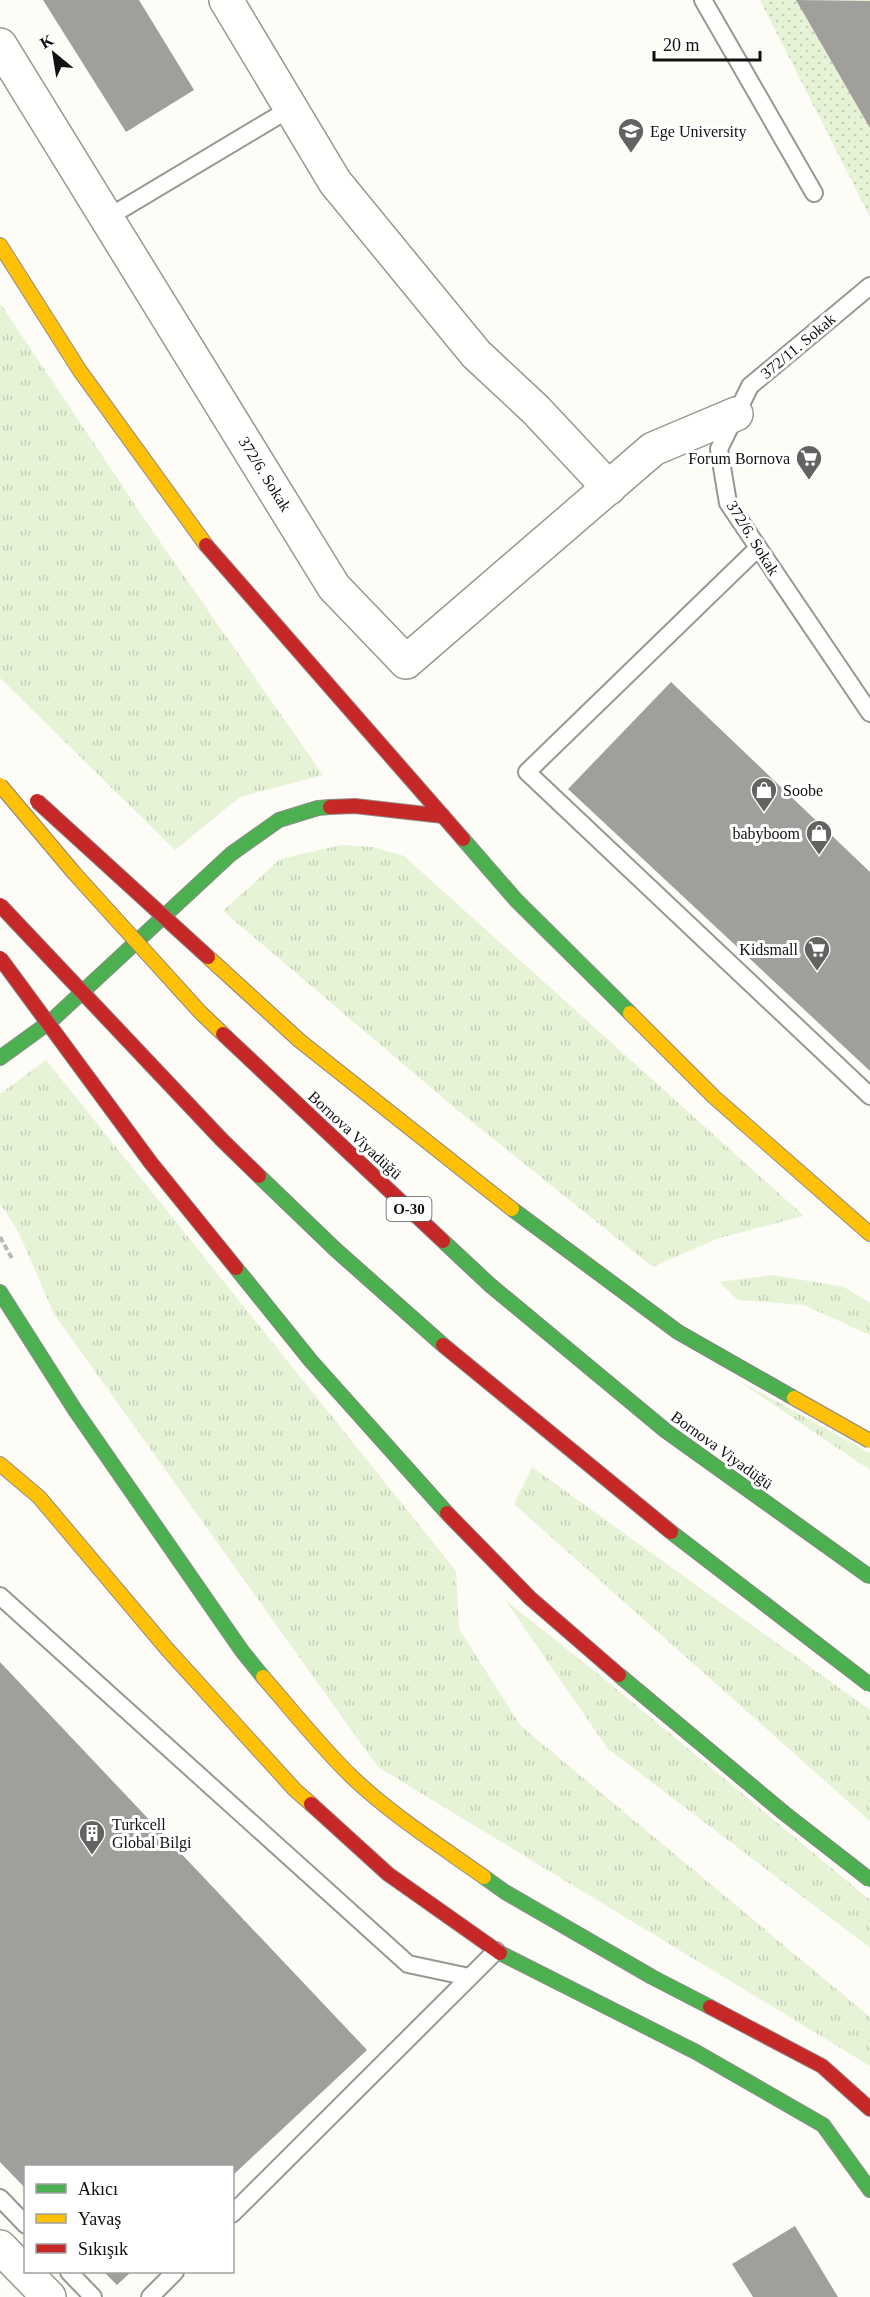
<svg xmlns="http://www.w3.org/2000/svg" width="870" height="2297" font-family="'Times New Roman',serif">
<defs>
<pattern id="grass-tufts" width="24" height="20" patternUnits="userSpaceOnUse" patternTransform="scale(1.5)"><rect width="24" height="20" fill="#e7f3d7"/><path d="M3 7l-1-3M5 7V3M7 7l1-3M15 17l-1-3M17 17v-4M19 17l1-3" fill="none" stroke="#c5cfb8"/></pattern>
<pattern id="park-dots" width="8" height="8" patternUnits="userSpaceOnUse" patternTransform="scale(1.5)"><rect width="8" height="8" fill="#e7f3d7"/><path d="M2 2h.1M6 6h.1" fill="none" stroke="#c5cfb8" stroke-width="1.8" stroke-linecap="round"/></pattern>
</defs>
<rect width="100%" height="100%" fill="#fdfcf7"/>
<!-- grass -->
<g fill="url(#grass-tufts)">
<polygon points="0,303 156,536 323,775 240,797 175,850 0,678"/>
<polygon points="342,845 372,847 404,856 804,1216 719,1238 653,1267 456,1109 223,911 280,859"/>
<polygon points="46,1060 456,1571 459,1629 521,1726 870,2017 870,2066 378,1767 54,1314 18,1231 0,1203 0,1094"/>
<polygon points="773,1275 844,1287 870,1303 870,1335 804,1305 738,1300 719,1282"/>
<polygon points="736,1379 870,1453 870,1470"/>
<polygon points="532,1467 870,1710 870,1821 514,1504"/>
<polygon points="505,1600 602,1677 870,1900 870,1948 608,1749"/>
</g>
<!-- park -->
<polygon fill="url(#park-dots)" points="760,0 870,0 870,217"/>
<!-- building -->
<g fill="#a19f9c">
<polygon points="43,0 139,0 194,90 126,132"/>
<polygon points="796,0 870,1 870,128"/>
<polygon points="671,682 870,872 870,1071 568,789"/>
<polygon points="0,1662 367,2050 232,2176 232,2166 26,2166 26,2189 0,2162"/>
<polygon points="795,2226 838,2297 753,2297 732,2264"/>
<polygon points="104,2272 131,2272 117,2285"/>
</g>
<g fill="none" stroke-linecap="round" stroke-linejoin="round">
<!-- lane casing -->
<g stroke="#979795" stroke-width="20">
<g id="lane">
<polyline points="703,0 814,193"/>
<polyline points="107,218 291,108"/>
<polyline points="870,286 750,386 719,449 728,503 870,713"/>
<polyline points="758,548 527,772 870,1096"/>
<polyline points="0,1596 408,1964 469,1977"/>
<polyline points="0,2198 26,2225"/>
<polyline points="232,2214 496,1951"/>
<polyline points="69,2272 93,2297"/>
<polyline points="150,2297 175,2272"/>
</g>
</g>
<!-- street casing -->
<g stroke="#979795" stroke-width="36">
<g id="street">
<polyline points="226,0 335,182 476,354 536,410 609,488"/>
<polyline points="0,45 334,587 406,662 653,449 736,414"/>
<polyline points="0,2247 49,2297"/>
</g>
</g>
<!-- fast casing -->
<g stroke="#8e8d8b" stroke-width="16">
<g id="fast">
<polyline points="463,839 516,900 630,1013"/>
<polyline points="0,1058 51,1021 231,854 279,820 318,808 330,807"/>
<polyline points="0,1292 75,1410 242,1651 263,1677"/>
<polyline points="484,1877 505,1892 652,1977 710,2007"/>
<polyline points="500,1953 696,2052 823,2125 870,2190"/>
</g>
</g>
<!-- slow casing -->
<g stroke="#8e8d8b" stroke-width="16">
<g id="slow">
<polyline points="0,245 80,371 206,545"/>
<polyline points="630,1013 714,1097 870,1234"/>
<polyline points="0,1464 39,1497 167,1649 295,1790 311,1804"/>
<path d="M 263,1677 C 292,1710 320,1746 352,1777 C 392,1815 439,1845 484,1877"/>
</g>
</g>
<!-- jam casing -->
<g stroke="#8e8d8b" stroke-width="16">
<g id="jam">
<polyline points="206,545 463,839"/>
<polyline points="330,807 355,806 443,816"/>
<polyline points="311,1804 388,1874 500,1953"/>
<polyline points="710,2007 822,2066 870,2109"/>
</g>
</g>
<!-- path -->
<polyline stroke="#b9b9b8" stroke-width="4" stroke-dasharray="6 3" stroke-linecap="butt" points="0,1237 13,1260"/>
<!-- lane -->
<use href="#lane" stroke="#fffffe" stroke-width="16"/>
<!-- street -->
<use href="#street" stroke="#fffffe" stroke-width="33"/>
<!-- fast -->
<use href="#fast" stroke="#4caf50" stroke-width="14"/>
<!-- slow -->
<use href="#slow" stroke="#ffc107" stroke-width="14"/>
<!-- jam -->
<use href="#jam" stroke="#c62828" stroke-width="14"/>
<!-- fast-bridge casing -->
<g stroke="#858482" stroke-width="16" stroke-linecap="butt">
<g id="fast-bridge">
<polyline points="259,1176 336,1250 443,1345"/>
<polyline points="512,1209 678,1332 794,1398"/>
<polyline points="443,1241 490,1285 666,1431 870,1577"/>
<polyline points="236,1268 311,1361 447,1513"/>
<polyline points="671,1532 870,1685"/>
<polyline points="619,1675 784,1813 870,1880"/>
</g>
</g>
<!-- slow-bridge casing -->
<g stroke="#858482" stroke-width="16" stroke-linecap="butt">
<g id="slow-bridge">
<polyline points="0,785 75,874 201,1013 223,1034"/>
<polyline points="208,957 300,1041 512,1209"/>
<polyline points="794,1398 870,1441"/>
</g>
</g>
<!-- jam-bridge casing -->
<g stroke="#858482" stroke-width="16" stroke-linecap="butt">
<g id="jam-bridge">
<polyline points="37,801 208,957"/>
<polyline points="0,905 222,1140 259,1176"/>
<polyline points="0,958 151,1163 236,1268"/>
<polyline points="223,1034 443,1241"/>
<polyline points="443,1345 671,1532"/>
<polyline points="447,1513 530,1598 619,1675"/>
</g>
</g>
<!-- fast-bridge -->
<use href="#fast-bridge" stroke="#4caf50" stroke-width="14"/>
<!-- slow-bridge -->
<use href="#slow-bridge" stroke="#ffc107" stroke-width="14"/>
<!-- jam-bridge -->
<use href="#jam-bridge" stroke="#c62828" stroke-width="14"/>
</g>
<!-- icons -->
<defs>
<g id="university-pin" transform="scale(1.35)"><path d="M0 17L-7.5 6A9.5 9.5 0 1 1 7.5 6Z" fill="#646362" stroke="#fff"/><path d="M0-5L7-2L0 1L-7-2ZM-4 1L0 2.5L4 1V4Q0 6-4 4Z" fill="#fff"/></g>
<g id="supermarket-pin" transform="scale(1.35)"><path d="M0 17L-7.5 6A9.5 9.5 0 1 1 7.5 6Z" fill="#646362" stroke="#fff"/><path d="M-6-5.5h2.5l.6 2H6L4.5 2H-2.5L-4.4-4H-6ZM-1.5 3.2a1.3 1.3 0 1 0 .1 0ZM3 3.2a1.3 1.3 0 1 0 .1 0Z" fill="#fff"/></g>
<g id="shop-pin" transform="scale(1.35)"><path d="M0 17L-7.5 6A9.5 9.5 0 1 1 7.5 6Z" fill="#646362" stroke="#fff"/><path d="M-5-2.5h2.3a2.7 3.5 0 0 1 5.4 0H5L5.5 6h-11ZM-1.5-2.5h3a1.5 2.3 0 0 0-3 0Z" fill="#fff"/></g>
<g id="building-pin" transform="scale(1.35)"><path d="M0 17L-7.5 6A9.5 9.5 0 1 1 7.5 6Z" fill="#646362" stroke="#fff"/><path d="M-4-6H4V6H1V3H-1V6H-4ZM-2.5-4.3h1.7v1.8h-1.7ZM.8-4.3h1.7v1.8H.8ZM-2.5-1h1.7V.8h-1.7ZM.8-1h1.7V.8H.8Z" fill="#fff"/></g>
</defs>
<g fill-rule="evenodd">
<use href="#university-pin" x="631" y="131"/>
<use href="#supermarket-pin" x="809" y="458"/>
<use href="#shop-pin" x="764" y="790"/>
<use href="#shop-pin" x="819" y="833"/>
<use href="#supermarket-pin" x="817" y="949"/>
<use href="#building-pin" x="92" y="1833"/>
</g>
<g text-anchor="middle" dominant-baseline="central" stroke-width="6" stroke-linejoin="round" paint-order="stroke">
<!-- shield labels -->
<rect fill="#fff" stroke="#585858" stroke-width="1.5" x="386.5" y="1197" width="45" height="24" rx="4.5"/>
<g font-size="15" font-weight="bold" fill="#111">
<text x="409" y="1209">O-30</text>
</g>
<!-- poi labels -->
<g font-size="16" fill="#111" stroke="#fff" text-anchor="start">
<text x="650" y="131">Ege University</text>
<text x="790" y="458" text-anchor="end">Forum Bornova</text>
<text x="783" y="790">Soobe</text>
<text x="800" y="833" text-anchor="end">babyboom</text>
<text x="798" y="949" text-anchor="end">Kidsmall</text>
<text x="112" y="1824">Turkcell<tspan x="112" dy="18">Global Bilgi</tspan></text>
</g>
<!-- street labels -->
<g font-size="16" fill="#111" stroke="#fff">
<text transform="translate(798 346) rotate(-40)">372/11. Sokak</text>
<text transform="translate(265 474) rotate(58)">372/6. Sokak</text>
<text transform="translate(753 538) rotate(58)">372/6. Sokak</text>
<text transform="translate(355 1135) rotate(43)">Bornova Viyadüğü</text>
<text transform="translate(722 1450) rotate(36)">Bornova Viyadüğü</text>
</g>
</g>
<!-- legend -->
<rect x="24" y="2165" width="210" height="108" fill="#ffffff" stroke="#a0a0a0" stroke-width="1.5"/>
<rect x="36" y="2184" width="30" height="9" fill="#4caf50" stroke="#a0a0a0" stroke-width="1.5"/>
<text x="78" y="2195" font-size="18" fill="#111111">Akıcı</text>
<rect x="36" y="2214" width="30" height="9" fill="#ffc107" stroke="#a0a0a0" stroke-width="1.5"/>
<text x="78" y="2225" font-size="18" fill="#111111">Yavaş</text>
<rect x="36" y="2244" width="30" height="9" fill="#c62828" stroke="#a0a0a0" stroke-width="1.5"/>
<text x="78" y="2255" font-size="18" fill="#111111">Sıkışık</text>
<!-- north arrow -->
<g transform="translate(54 54) rotate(330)" stroke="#ffffff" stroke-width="4.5" paint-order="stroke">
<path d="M0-4.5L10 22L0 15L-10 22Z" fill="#111111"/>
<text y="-9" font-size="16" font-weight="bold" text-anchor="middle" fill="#111111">K</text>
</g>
<!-- scale -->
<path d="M654 51v9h106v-9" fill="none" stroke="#111111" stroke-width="3"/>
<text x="663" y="51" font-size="18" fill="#111111" stroke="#ffffff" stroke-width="4.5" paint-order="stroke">20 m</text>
</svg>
